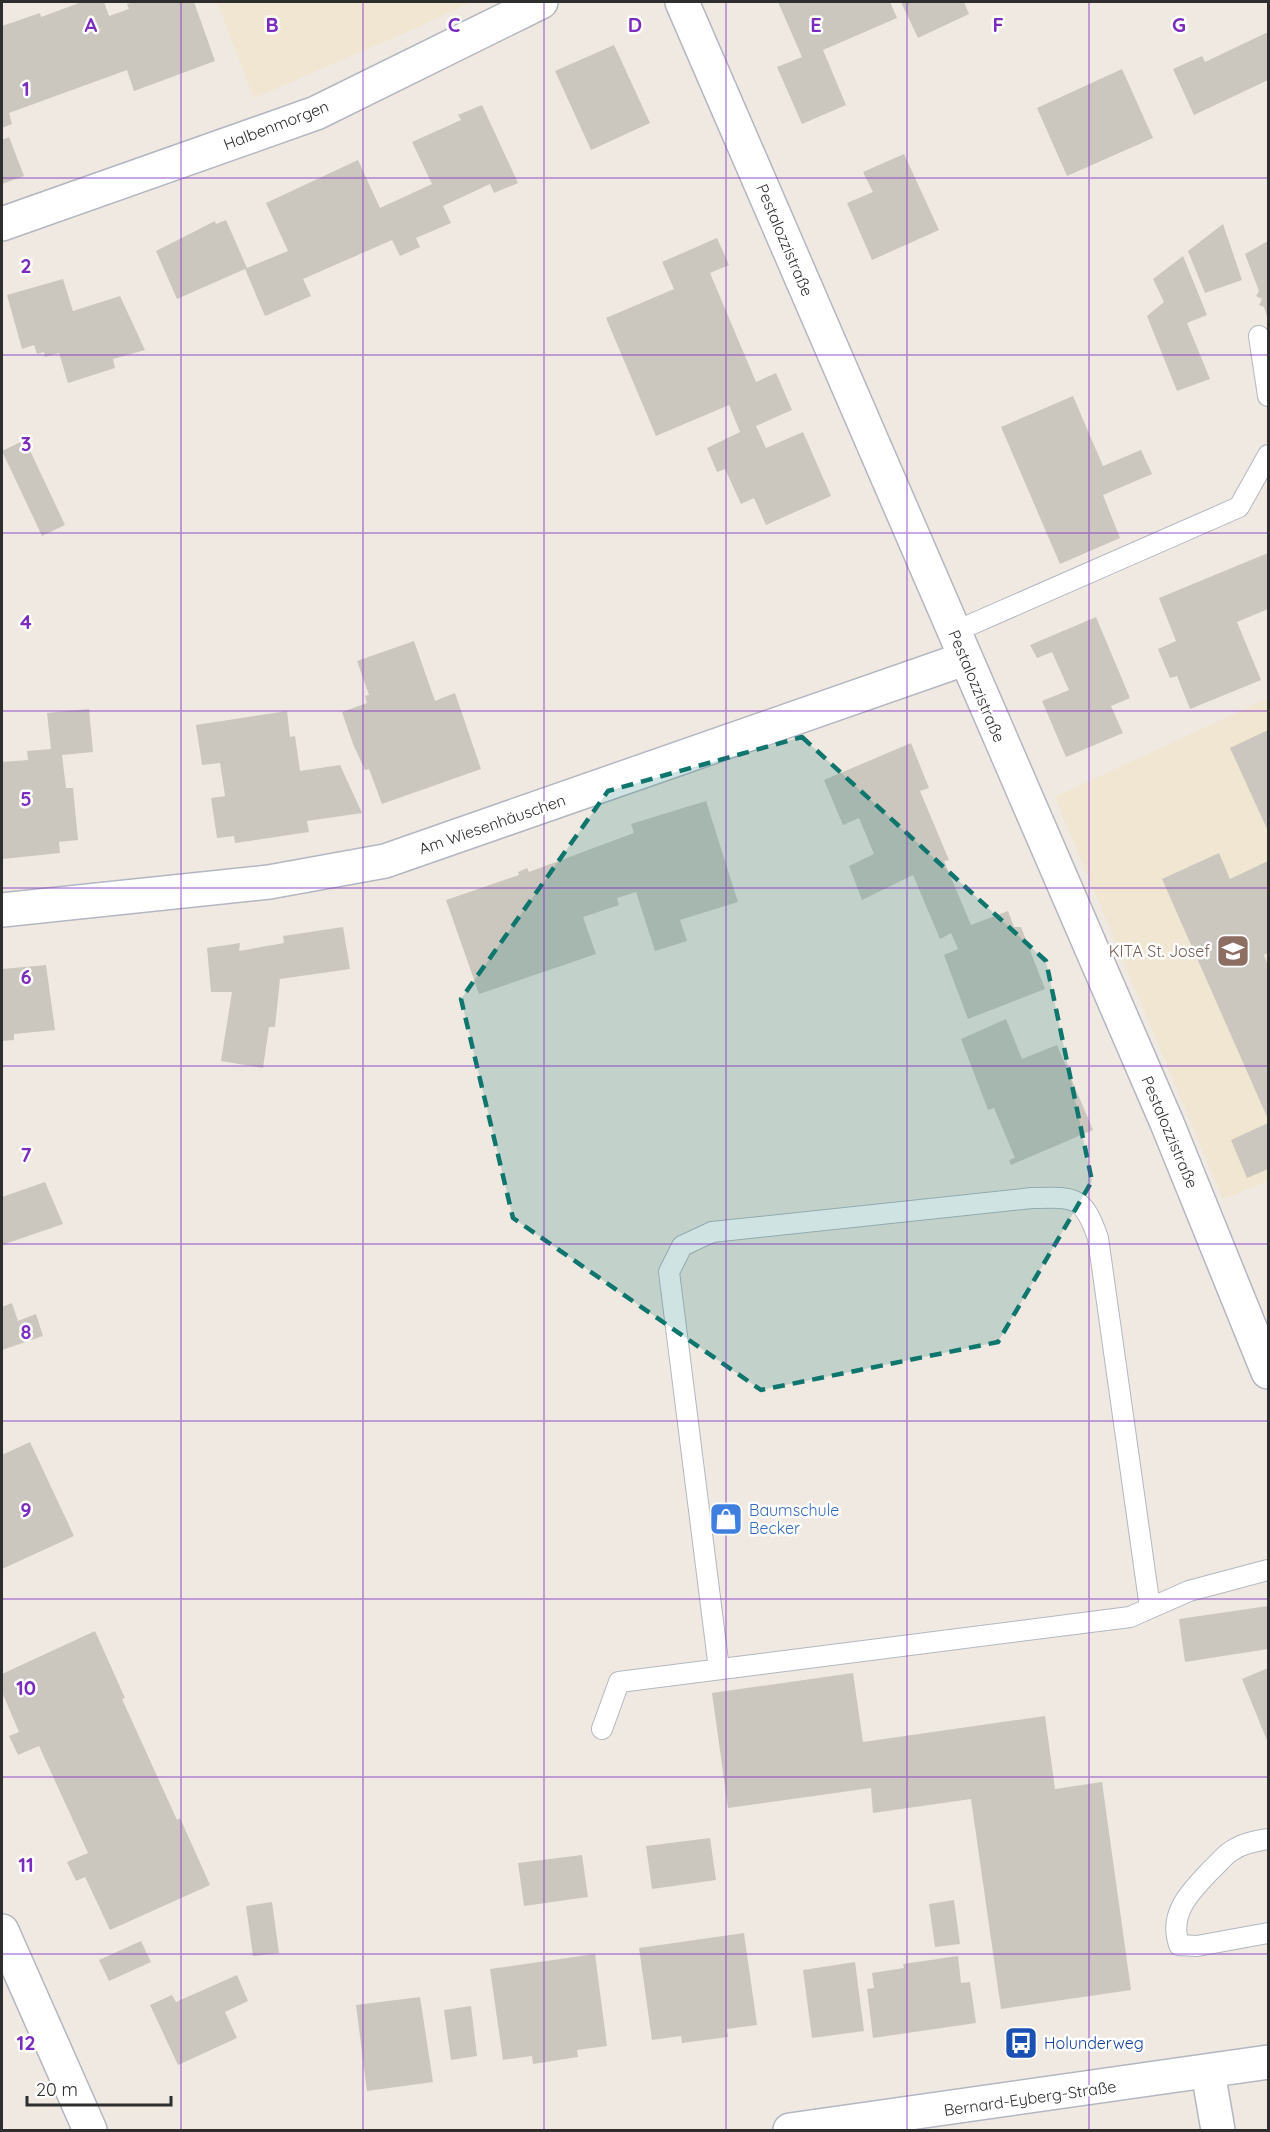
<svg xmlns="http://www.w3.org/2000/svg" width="1270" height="2132" font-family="Quicksand,sans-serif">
<rect width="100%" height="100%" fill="#efe9e1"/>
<!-- education -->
<g fill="#f0e6d1">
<polygon points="217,2 471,2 414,29 254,98"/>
<polygon points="1268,698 1268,1181 1223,1199 1055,797"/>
</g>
<!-- building -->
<g fill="#cbc7bf">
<polygon points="82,2 104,2 109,16 129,9 127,4 134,2 194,2 215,61 134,91 127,70 9,113 12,124 2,128 2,26 40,13 41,17"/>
<polygon points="778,2 890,2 897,18 823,50 846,105 802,124 777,67 802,57"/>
<polygon points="901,2 964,2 969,14 918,38"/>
<polygon points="1268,32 1268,80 1194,115 1173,69 1202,56 1205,62"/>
<polygon points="614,45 650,123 591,150 555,71"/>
<polygon points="1122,69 1153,138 1067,176 1037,108"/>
<polygon points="482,105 518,183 494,193 490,184 443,206 451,223 416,238 420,247 400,256 392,240 303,279 311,296 265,316 245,269 177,299 156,251 215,221 216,224 226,220 247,268 288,251 266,203 358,160 380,208 432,184 412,142 461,120 458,115"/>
<polygon points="9,137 24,176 2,184 2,140"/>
<polygon points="904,154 939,230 872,260 847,203 873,192 863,172"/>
<polygon points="1223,224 1242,280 1205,293 1188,251"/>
<polygon points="717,238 729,265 710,273 756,382 776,373 792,410 756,426 766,448 803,432 831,496 766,525 754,498 741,504 725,469 717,472 707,448 740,432 729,405 656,436 606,318 674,289 662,262"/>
<polygon points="1268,241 1268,320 1264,307 1259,305 1262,299 1256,296 1259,291 1245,254"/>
<polygon points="1183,256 1207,315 1187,323 1210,379 1177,391 1147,316 1164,302 1153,279"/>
<polygon points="63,279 73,311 120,296 145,350 113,359 115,368 68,383 59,353 45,357 44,352 37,354 34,345 22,349 7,295"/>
<polygon points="1073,396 1103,466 1141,450 1152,474 1103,495 1120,538 1060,564 1001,427"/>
<polygon points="25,440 65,525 42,536 2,451"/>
<polygon points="1268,553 1268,609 1237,622 1261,680 1190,709 1177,676 1170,678 1158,649 1176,641 1159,598"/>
<polygon points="1096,617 1130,698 1111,706 1123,733 1066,757 1042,701 1069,690 1052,652 1037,658 1030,645"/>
<polygon points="414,641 435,701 455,693 481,769 382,804 369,769 365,770 353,744 342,712 367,703 365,696 369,695 357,661"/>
<polygon points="89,709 93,752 62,755 66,788 73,788 78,840 59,842 60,853 2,859 2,762 28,760 27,751 51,749 47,713"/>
<polygon points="287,711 290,737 295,736 300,771 340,765 362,813 307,821 309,832 235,843 234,836 217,838 211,798 225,796 220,763 202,765 196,725"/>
<polygon points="1268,730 1268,831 1230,748"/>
<polygon points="911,743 929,788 920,791 949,860 944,861 971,925 1008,911 1014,927 1021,927 1045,989 968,1019 944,955 958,949 951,933 940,939 913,875 862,900 849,866 874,854 859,818 843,825 824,780"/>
<polygon points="706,801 738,902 680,920 687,941 655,951 636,892 617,898 619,905 583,917 596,954 479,994 446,900 519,875 518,872 527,868 529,872 634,833 631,824"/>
<polygon points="1219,853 1230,879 1268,861 1268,953 1264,955 1268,966 1268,1119 1162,879"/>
<polygon points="343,927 350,969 280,979 275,1027 269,1027 263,1068 221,1061 232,992 211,992 207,948 240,943 239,951 284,943 283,936"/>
<polygon points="46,965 55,1030 14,1034 14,1040 2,1041 2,969"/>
<polygon points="1006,1019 1022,1059 1057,1045 1093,1130 1011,1165 1009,1160 1015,1158 994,1108 988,1110 961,1039"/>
<polygon points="1268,1123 1268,1169 1247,1178 1231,1140"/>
<polygon points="45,1182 63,1224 2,1245 2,1197"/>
<polygon points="12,1303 18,1321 36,1314 43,1336 2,1350 2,1307"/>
<polygon points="30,1442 74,1536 2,1569 2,1455"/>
<polygon points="1268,1606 1268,1649 1185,1662 1179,1619"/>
<polygon points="95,1631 125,1698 122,1699 177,1820 180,1818 210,1885 110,1930 85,1877 76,1881 67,1862 88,1853 39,1746 18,1755 9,1736 19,1732 2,1692 2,1674"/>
<polygon points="1268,1668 1268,1743 1242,1679"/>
<polygon points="853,1673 863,1742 1045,1716 1055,1789 1102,1782 1131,1990 1001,2009 971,1799 873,1813 871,1788 728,1808 712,1693"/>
<polygon points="710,1838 716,1880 652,1889 646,1846"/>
<polygon points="582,1855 588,1897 524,1906 518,1863"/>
<polygon points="954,1900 960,1944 935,1947 929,1904"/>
<polygon points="272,1902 279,1953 253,1956 246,1906"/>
<polygon points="744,1933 757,2025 727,2029 728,2037 682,2043 681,2036 652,2040 639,1948"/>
<polygon points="141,1941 151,1962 109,1981 99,1960"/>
<polygon points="595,1954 607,2046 577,2050 578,2057 533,2064 532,2056 503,2060 490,1969"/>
<polygon points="958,1956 961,1983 970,1982 976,2023 873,2038 867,1989 874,1988 872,1973 904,1968 903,1964"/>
<polygon points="855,1962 864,2031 812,2038 803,1970"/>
<polygon points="237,1975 248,2001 225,2012 237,2038 178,2065 150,2005 172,1995 176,2002"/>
<polygon points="420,1997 433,2082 367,2091 356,2005"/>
<polygon points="471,2006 477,2056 451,2060 444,2010"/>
</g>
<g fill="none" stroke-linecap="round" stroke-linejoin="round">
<!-- lane casing -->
<g stroke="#b4b7c1" stroke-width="22">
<g id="lane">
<polyline points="1259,336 1268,396"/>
<polyline points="954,632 1239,507 1268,455"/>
<path d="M 719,1669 L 669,1272 L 682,1246 L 712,1232 L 1032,1198 C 1075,1197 1083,1195 1098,1238 L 1150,1608"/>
<polyline points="602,1729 619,1682 1130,1617 1189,1591 1268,1570"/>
<path d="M 1268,1839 C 1256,1841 1243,1843 1233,1850 C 1225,1854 1219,1863 1212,1869 C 1191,1891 1168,1913 1179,1945 L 1197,1946 L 1268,1933"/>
</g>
</g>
<!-- street casing -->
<g stroke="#b4b7c1" stroke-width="36">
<g id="street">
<polyline points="682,2 1167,1123 1268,1372"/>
<polyline points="2,910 269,882 385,861 964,659"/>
<polyline points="2,1931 90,2130"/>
<polyline points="1208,2072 1218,2130"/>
</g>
</g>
<!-- secondary casing -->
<g stroke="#b4b7c1" stroke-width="36">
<g id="secondary">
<polyline points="2,224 316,113 541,2"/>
<polyline points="790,2130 1268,2062"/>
</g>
</g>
<!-- lane -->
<use href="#lane" stroke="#fff" stroke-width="20"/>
<!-- street -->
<use href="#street" stroke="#fff" stroke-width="33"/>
<!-- secondary -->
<use href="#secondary" stroke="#fff" stroke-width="33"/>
</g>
<!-- marked area -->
<path fill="#0f766e" fill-opacity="0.2" stroke="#0f766e" stroke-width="4.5" stroke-dasharray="12 8" stroke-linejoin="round" d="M 802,737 L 1046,961 L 1092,1181 L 998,1342 L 761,1390 L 513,1218 L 461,999 L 608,791 Z"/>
<!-- grid -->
<path fill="none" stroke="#7b2cbf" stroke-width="1.5" stroke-opacity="0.55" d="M 181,2 L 181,2130M 363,2 L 363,2130M 544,2 L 544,2130M 726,2 L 726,2130M 907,2 L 907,2130M 1089,2 L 1089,2130M 2,178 L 1268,178M 2,355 L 1268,355M 2,533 L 1268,533M 2,711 L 1268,711M 2,888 L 1268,888M 2,1066 L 1268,1066M 2,1244 L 1268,1244M 2,1421 L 1268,1421M 2,1599 L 1268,1599M 2,1777 L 1268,1777M 2,1954 L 1268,1954"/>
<!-- icons -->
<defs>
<g id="school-square" transform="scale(1.725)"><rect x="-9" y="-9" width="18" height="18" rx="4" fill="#8d6e63" stroke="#fff"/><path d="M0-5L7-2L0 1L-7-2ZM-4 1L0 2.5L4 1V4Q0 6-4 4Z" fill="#fff"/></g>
<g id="shop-square" transform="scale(1.725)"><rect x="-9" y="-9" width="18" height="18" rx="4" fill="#3f7fe0" stroke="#fff"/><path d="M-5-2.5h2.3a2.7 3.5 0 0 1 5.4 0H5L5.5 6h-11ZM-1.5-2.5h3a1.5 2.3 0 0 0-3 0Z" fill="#fff"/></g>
<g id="bus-square" transform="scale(1.725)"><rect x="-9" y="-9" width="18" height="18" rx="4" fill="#1a4fb4" stroke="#fff"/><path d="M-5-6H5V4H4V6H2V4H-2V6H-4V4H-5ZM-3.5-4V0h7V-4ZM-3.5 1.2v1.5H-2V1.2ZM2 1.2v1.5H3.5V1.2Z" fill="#fff"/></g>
</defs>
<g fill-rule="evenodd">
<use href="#school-square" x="1233" y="951"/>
<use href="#shop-square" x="726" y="1519"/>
<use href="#bus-square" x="1021" y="2043"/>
</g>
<g text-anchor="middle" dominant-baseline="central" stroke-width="5" stroke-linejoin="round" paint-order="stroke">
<!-- street labels -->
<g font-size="16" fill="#2e2e2e" stroke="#fff">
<text transform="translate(276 125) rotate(-21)">Halbenmorgen</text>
<text transform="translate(785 240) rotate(67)">Pestalozzistraße</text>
<text transform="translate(977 686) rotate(67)">Pestalozzistraße</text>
<text transform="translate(492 824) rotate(-19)">Am Wiesenhäuschen</text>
<text transform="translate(1170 1132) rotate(67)">Pestalozzistraße</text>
<text transform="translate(1030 2098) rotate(-8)">Bernard-Eyberg-Straße</text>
</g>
<!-- education labels -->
<g font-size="16" fill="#785e54" stroke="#fff" text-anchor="end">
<text x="1210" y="951">KITA St. Josef</text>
</g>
<!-- shop labels -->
<g font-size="16" fill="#366cbe" stroke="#fff" text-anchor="start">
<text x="749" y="1510">Baumschule<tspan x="749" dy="18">Becker</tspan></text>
</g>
<!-- transit labels -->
<g font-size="16" fill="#164399" stroke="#fff" text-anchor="start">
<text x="1044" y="2043">Holunderweg</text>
</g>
</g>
<g font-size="20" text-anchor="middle" font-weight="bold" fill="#7b2cbf" stroke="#fff" stroke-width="5" stroke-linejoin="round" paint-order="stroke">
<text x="91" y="32">A</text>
<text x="272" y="32">B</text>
<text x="454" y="32">C</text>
<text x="635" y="32">D</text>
<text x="816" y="32">E</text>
<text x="998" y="32">F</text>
<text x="1179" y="32">G</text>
<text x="26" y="96">1</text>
<text x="26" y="273">2</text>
<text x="26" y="451">3</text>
<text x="26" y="629">4</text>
<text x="26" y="806">5</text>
<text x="26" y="984">6</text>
<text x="26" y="1162">7</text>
<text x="26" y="1339">8</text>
<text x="26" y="1517">9</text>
<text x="26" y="1695">10</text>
<text x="26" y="1872">11</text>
<text x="26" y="2050">12</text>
</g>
<!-- border -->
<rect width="1270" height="2132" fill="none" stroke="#2e2e2e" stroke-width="6"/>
<!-- scale -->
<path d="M27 2096v9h144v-9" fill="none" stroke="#2e2e2e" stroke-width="3"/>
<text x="36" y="2096" font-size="18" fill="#2e2e2e" stroke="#ffffff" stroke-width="4.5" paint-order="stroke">20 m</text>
</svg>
